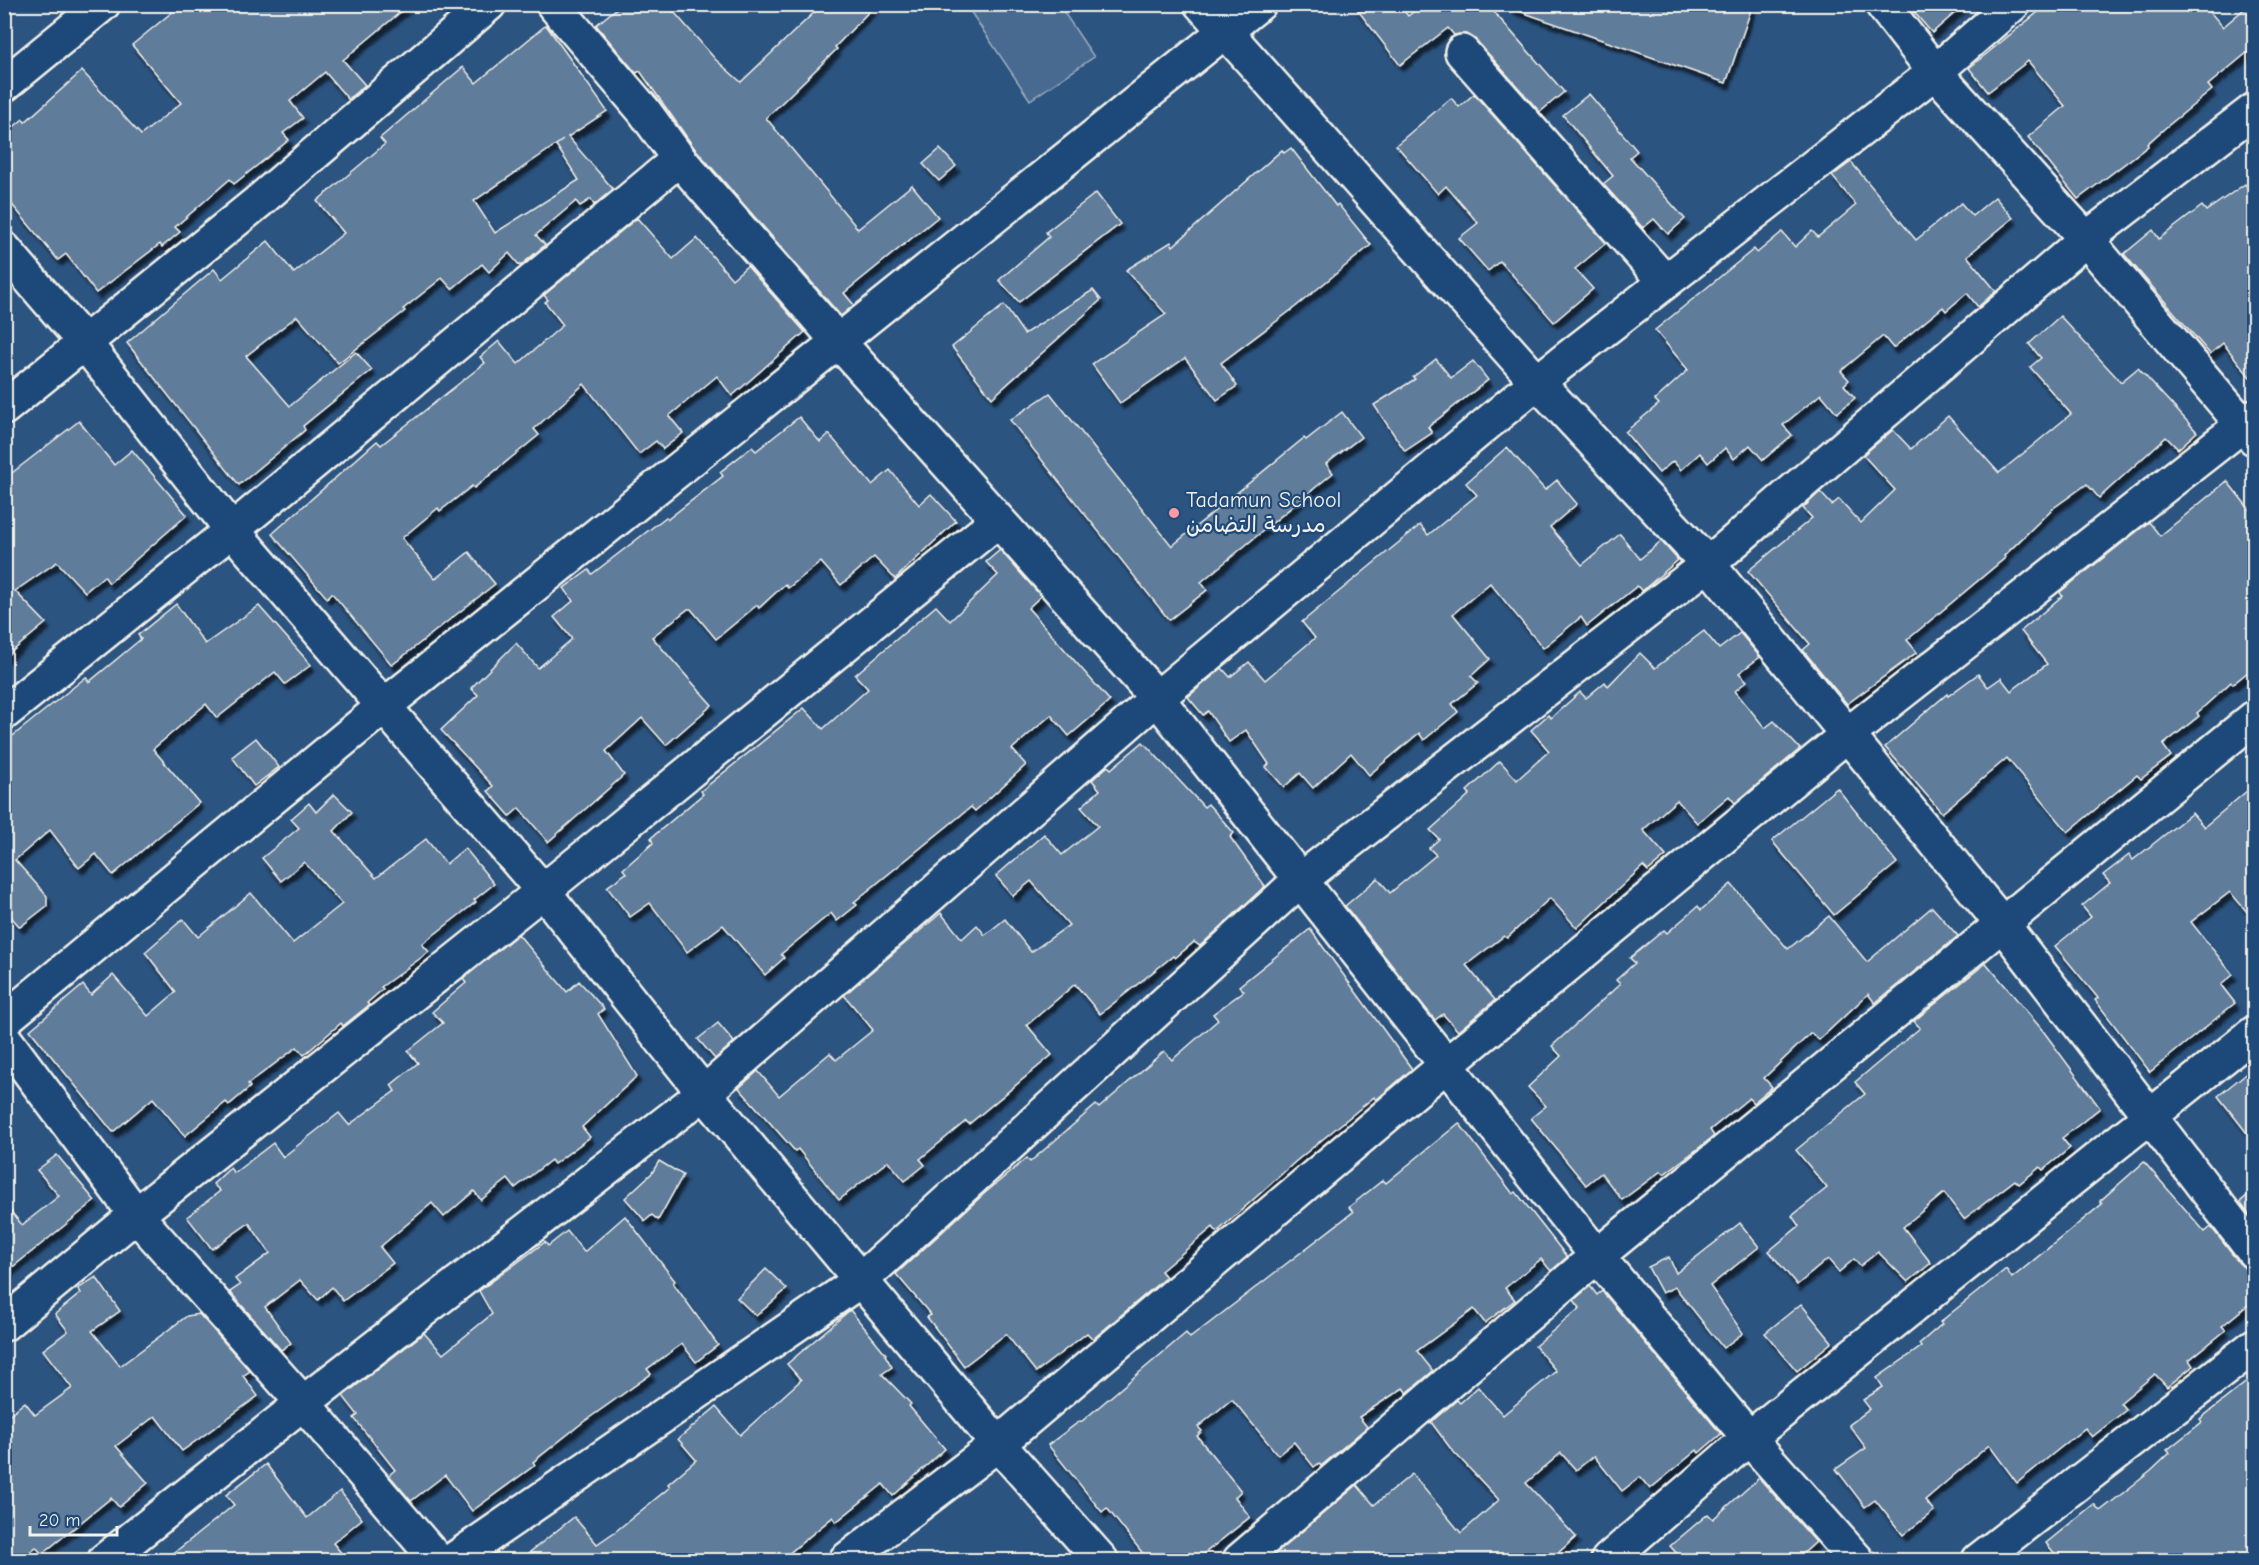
<svg xmlns="http://www.w3.org/2000/svg" width="2259" height="1565" font-family="'Comic Neue','Playpen Sans Arabic',sans-serif">
<defs>
<filter id="shadow"><feDropShadow dx="3.5" dy="6" stdDeviation="1.5" flood-color="#0009"/></filter>
</defs>
<rect width="100%" height="100%" fill="#2c5481"/>
<filter id="ink" filterUnits="userSpaceOnUse"><feTurbulence type="fractalNoise" baseFrequency=".0167" numOctaves="2"/><feDisplacementMap in="SourceGraphic" scale="12" xChannelSelector="R" yChannelSelector="G"/><feConvolveMatrix kernelMatrix="1 2 1 2 8 2 1 2 1" color-interpolation-filters="sRGB"/></filter>
<g filter="url(#ink)">
<!-- green -->
<polygon fill="#496b90" stroke="#9eaebc" stroke-width="1.5" points="966,5 1059,5 1094,57 1030,100"/>
<!-- building -->
<g fill="#5e7b9a" stroke="#f4f1e8" stroke-width="1.5" fill-rule="evenodd" filter="url(#shadow)">
<polygon points="182,4 410,4 343,60 365,85 348,99 325,72 290,101 303,118 283,133 289,140 234,184 230,179 175,227 180,232 162,247 160,244 96,293 66,254 58,260 4,195 4,135 23,119 25,122 82,71 141,135 181,103 132,45"/>
<polygon points="622,4 667,4 716,60 741,82 823,4 876,4 835,47 837,49 766,118 858,229 912,185 938,217 844,293 854,305 841,316 693,146 640,71 636,73 596,25"/>
<polygon points="1353,4 1399,4 1408,16 1423,4 1487,4 1564,92 1540,112 1476,40 1467,34 1454,35 1448,28 1400,65"/>
<polygon points="1511,4 1753,4 1726,83 1510,8"/>
<polygon points="1907,4 1965,4 1932,33"/>
<polygon points="2048,4 2203,4 2223,27 2250,4 2254,4 2254,47 2208,85 2212,90 2165,128 2147,144 2148,146 2078,199 2028,137 2065,106 2028,61 1988,92 1969,68"/>
<path d="M 546,25 L 607,111 L 568,137 L 613,189 L 594,205 L 591,199 L 580,206 L 576,201 L 536,235 L 545,245 L 520,266 L 509,253 L 489,272 L 482,264 L 452,289 L 442,278 L 403,309 L 405,311 L 338,363 L 297,316 L 246,356 L 290,406 L 356,352 L 372,370 L 303,426 L 305,430 L 239,485 L 127,343 L 214,269 L 222,279 L 268,241 L 294,273 L 344,233 L 317,201 L 385,144 L 380,138 L 463,67 L 476,83 ZM 563,140 L 556,145 L 579,180 L 495,233 L 474,201 Z"/>
<polygon points="1474,94 1606,243 1575,269 1593,289 1554,322 1500,261 1488,271 1459,238 1478,223 1446,186 1438,194 1396,145 1451,98 1459,107"/>
<polygon points="1589,94 1637,151 1630,157 1685,219 1668,234 1654,219 1643,228 1603,184 1613,176 1563,115"/>
<polygon points="1291,148 1336,206 1338,204 1371,245 1294,308 1221,363 1237,386 1217,400 1185,358 1120,403 1092,364 1166,314 1126,270 1171,242 1173,246 1282,150 1284,153"/>
<polygon points="940,149 956,166 939,181 923,164"/>
<polygon points="1851,162 1916,240 1961,203 1972,216 1995,197 2013,218 1967,256 1996,291 1978,307 1967,293 1946,311 1943,307 1893,348 1883,336 1841,371 1849,380 1844,385 1855,398 1837,413 1821,394 1783,425 1792,435 1763,460 1750,445 1734,459 1725,448 1708,463 1700,453 1681,470 1673,461 1659,473 1625,432 1659,404 1655,400 1688,370 1655,330 1754,249 1757,253 1782,232 1795,247 1812,231 1818,237 1856,205 1832,176"/>
<polygon points="2245,184 2254,197 2254,382 2223,343 2210,354 2124,254 2153,230 2159,239 2202,206 2206,211"/>
<polygon points="1096,193 1120,224 1019,302 999,280 1049,237 1046,232"/>
<polygon points="637,218 673,259 697,238 732,279 747,266 805,332 732,396 717,376 669,416 683,433 663,449 656,441 639,454 584,384 534,429 539,435 474,488 472,486 440,511 438,508 402,538 435,579 469,552 495,584 392,665 332,593 327,598 272,534 377,441 381,445 485,363 480,357 499,341 518,364 563,325 545,302 548,300 544,295"/>
<polygon points="1093,290 1101,300 992,398 952,347 1004,305 1024,334"/>
<polygon points="2060,316 2121,382 2138,368 2197,432 2178,449 2166,437 2099,498 2087,484 2052,509 2004,556 2005,558 1907,640 1917,652 1847,704 1803,650 1810,644 1748,571 1812,518 1803,508 1820,492 1832,505 1839,499 1861,523 1895,490 1863,455 1893,430 1911,449 1948,416 1999,473 2031,447 2071,414 2030,367 2041,358 2029,344"/>
<polygon points="1436,359 1451,378 1473,361 1488,380 1428,427 1432,433 1405,451 1374,405 1415,379 1413,377"/>
<polygon points="1050,393 1172,546 1304,438 1306,440 1342,412 1361,437 1326,464 1333,473 1201,582 1207,590 1169,620 1010,420"/>
<polygon points="799,417 820,442 829,434 872,485 890,470 919,505 931,494 956,521 895,579 874,557 841,585 821,562 788,588 785,584 759,608 757,605 716,639 691,609 688,609 652,637 712,705 666,745 642,718 606,751 624,775 548,842 519,808 510,816 488,791 493,786 441,730 478,695 471,688 516,643 538,668 572,639 554,617 573,601 564,588 589,570 592,574 666,517 668,519 723,476 720,472 752,447 756,451"/>
<polygon points="79,421 114,465 132,450 187,515 109,583 104,576 85,592 57,562 15,591 46,623 4,658 4,479"/>
<polygon points="1507,447 1545,490 1557,480 1577,504 1550,527 1582,565 1620,534 1640,559 1661,541 1678,560 1642,591 1637,586 1587,626 1581,617 1543,648 1490,583 1453,614 1490,659 1471,676 1478,683 1452,704 1458,712 1424,740 1419,733 1369,775 1351,753 1313,788 1300,773 1284,787 1266,767 1269,764 1246,730 1229,742 1208,711 1203,715 1188,697 1222,668 1230,677 1249,662 1265,680 1315,638 1302,622 1420,525 1428,535 1477,495 1466,483"/>
<polygon points="2227,481 2254,515 2254,667 2233,684 2231,682 2197,713 2199,716 2163,745 2171,756 2141,779 2137,775 2068,832 2007,758 1942,813 1885,747 1947,694 1948,696 1978,674 1988,687 2001,678 2011,691 2047,664 2021,631 2062,596 2060,592 2149,522 2160,536"/>
<polygon points="1000,550 1041,596 1028,608 1110,701 1069,736 1051,715 1012,749 1026,765 975,811 971,807 854,902 857,905 837,921 831,913 781,954 784,958 765,975 723,925 687,952 650,903 630,917 607,887 626,873 623,869 653,843 651,838 703,794 701,791 804,708 823,729 868,689 855,675 878,655 936,606 950,621 998,575 986,562"/>
<polygon points="176,604 205,644 259,606 311,665 285,684 275,672 217,718 206,704 153,749 199,803 113,875 96,854 79,868 50,830 15,860 47,896 47,906 20,927 4,909 4,743 86,677 89,682 141,639 138,635"/>
<polygon points="1704,631 1719,649 1740,633 1760,657 1739,673 1747,681 1735,691 1765,728 1774,721 1800,749 1735,803 1729,796 1697,823 1677,800 1643,830 1666,856 1648,871 1643,866 1577,928 1550,898 1507,938 1504,936 1466,965 1495,1000 1458,1031 1443,1014 1435,1020 1345,906 1378,878 1390,893 1436,855 1429,848 1439,839 1430,830 1470,794 1467,791 1500,761 1517,780 1549,751 1531,730 1548,715 1551,718 1580,692 1586,698 1605,682 1608,686 1640,653 1655,668"/>
<polygon points="256,738 279,767 254,786 232,757"/>
<polygon points="1143,742 1204,807 1208,804 1234,833 1230,837 1265,886 1200,946 1194,942 1175,958 1173,956 1100,1014 1075,984 1027,1025 1052,1055 969,1124 966,1121 920,1159 925,1165 905,1181 888,1161 839,1200 798,1149 795,1151 739,1088 758,1071 779,1096 830,1053 836,1060 873,1030 844,995 941,913 962,939 977,925 985,935 1005,919 1031,952 1069,925 1031,881 1013,896 996,876 1044,834 1062,855 1098,826 1081,807 1100,790 1092,780 1108,766 1111,769"/>
<polygon points="2254,785 2254,920 2230,892 2191,922 2233,975 2221,985 2235,1003 2150,1072 2095,1000 2098,998 2055,946 2091,917 2082,906 2110,883 2103,875 2129,855 2133,860 2192,813 2204,827"/>
<polygon points="1837,788 1897,863 1834,915 1772,841"/>
<polygon points="334,794 352,812 334,831 376,878 426,839 446,864 465,848 494,884 474,900 476,902 422,944 429,952 381,987 383,989 367,1003 369,1005 343,1026 341,1023 304,1055 297,1047 248,1084 250,1087 229,1105 226,1102 185,1136 153,1098 113,1132 30,1030 83,985 91,995 113,975 148,1016 176,992 145,952 183,919 198,937 251,893 293,943 342,904 304,862 281,881 262,858 299,828 291,819 309,803 316,812"/>
<polygon points="1731,884 1788,949 1829,916 1867,962 1932,907 1958,936 1875,1003 1868,994 1819,1040 1811,1033 1764,1078 1772,1087 1753,1103 1749,1098 1710,1130 1714,1136 1700,1147 1664,1174 1661,1171 1622,1200 1601,1173 1586,1185 1531,1118 1546,1106 1528,1087 1561,1056 1552,1046 1620,984 1616,980 1635,963 1630,958 1664,930 1667,933 1698,906 1701,910"/>
<polygon points="1310,929 1412,1069 1376,1100 1374,1097 1295,1162 1217,1232 1213,1227 1161,1271 1166,1277 1093,1339 1087,1333 1036,1372 1006,1334 964,1366 927,1317 931,1315 896,1274 985,1193 1027,1158 1030,1162 1096,1105 1099,1108 1164,1051 1172,1060 1218,1020 1213,1014 1244,991 1239,986"/>
<polygon points="518,934 567,992 579,981 604,1009 598,1014 637,1076 582,1127 590,1137 554,1164 551,1160 515,1188 508,1179 481,1200 474,1191 444,1217 432,1203 380,1247 393,1263 343,1301 332,1287 318,1300 300,1280 265,1307 291,1343 281,1350 230,1292 240,1285 235,1279 270,1253 249,1223 212,1249 187,1217 220,1191 213,1184 230,1168 234,1173 273,1143 283,1157 339,1113 349,1125 395,1091 391,1085 418,1063 408,1051 443,1023 432,1012 466,983 463,979"/>
<polygon points="1986,963 2044,1032 2100,1108 2062,1138 2070,1148 2043,1170 2040,1167 2019,1184 2015,1180 1964,1219 1944,1193 1903,1227 1931,1263 1908,1282 1878,1252 1860,1266 1854,1259 1839,1272 1828,1259 1797,1285 1769,1251 1799,1226 1792,1216 1827,1188 1796,1150 1865,1094 1855,1082 1920,1028 1914,1021"/>
<polygon points="718,1023 734,1042 715,1059 698,1039"/>
<polygon points="2254,1067 2254,1142 2218,1096"/>
<polygon points="1459,1123 1513,1194 1516,1192 1567,1257 1551,1271 1541,1259 1505,1288 1515,1300 1485,1323 1474,1309 1417,1351 1433,1371 1407,1393 1403,1388 1359,1417 1367,1427 1321,1466 1319,1463 1314,1467 1294,1442 1278,1455 1232,1399 1198,1427 1202,1431 1197,1436 1241,1491 1235,1497 1250,1517 1196,1560 1148,1560 1107,1508 1102,1512 1048,1445 1080,1421 1081,1422 1186,1333 1190,1338 1273,1274 1353,1212 1349,1207 1383,1180 1386,1183"/>
<polygon points="57,1155 95,1201 4,1274 4,1203 22,1225 59,1196 37,1170"/>
<polygon points="659,1161 683,1175 658,1220 652,1215 645,1221 625,1198 652,1173"/>
<polygon points="2144,1162 2205,1232 2211,1227 2239,1263 2246,1269 2254,1270 2254,1300 2222,1326 2226,1330 2189,1360 2193,1366 2167,1387 2155,1374 2120,1403 2126,1410 2092,1437 2085,1428 2017,1483 1989,1445 1925,1500 1934,1511 1903,1535 1875,1500 1865,1507 1836,1469 1866,1448 1849,1425 1870,1409 1863,1400 1883,1387 1877,1378 1921,1347 1919,1344 1942,1324 1940,1322 2006,1269 2012,1278 2102,1204 2100,1201"/>
<polygon points="2254,1190 2254,1222 2240,1202"/>
<polygon points="625,1216 675,1281 673,1283 718,1345 696,1362 682,1344 647,1369 651,1374 582,1423 533,1462 535,1465 472,1511 445,1475 411,1501 389,1475 395,1470 354,1418 358,1415 343,1396 424,1333 443,1354 492,1314 479,1291 545,1242 548,1246 567,1231 584,1252"/>
<polygon points="1740,1223 1759,1247 1710,1286 1743,1333 1723,1348 1675,1287 1662,1293 1648,1267 1669,1257 1676,1273"/>
<polygon points="766,1269 787,1289 756,1316 737,1298"/>
<polygon points="96,1277 120,1311 92,1331 120,1366 187,1316 199,1314 250,1371 243,1376 258,1396 182,1451 155,1416 116,1446 148,1483 119,1507 111,1498 42,1554 36,1547 19,1560 4,1560 4,1419 25,1402 35,1415 72,1388 43,1350 68,1331 55,1314 81,1293 78,1289"/>
<polygon points="1590,1286 1597,1295 1602,1291 1721,1434 1699,1453 1697,1450 1650,1489 1640,1477 1622,1491 1594,1456 1576,1470 1561,1453 1526,1483 1576,1537 1550,1560 1268,1560 1357,1485 1374,1505 1412,1474 1461,1533 1499,1500 1451,1449 1431,1422 1457,1400 1460,1403 1478,1387 1503,1415 1556,1371 1535,1346 1580,1308 1574,1300"/>
<polygon points="1801,1304 1832,1342 1797,1371 1765,1333"/>
<polygon points="850,1310 886,1354 885,1355 892,1367 882,1374 911,1404 909,1406 945,1449 893,1496 883,1484 836,1522 833,1517 781,1560 520,1560 574,1517 597,1544 616,1531 670,1487 668,1484 696,1460 678,1439 716,1407 740,1435 801,1380 787,1364"/>
<polygon points="2254,1376 2254,1560 2060,1560 2046,1543 2094,1504 2100,1511 2151,1471 2170,1453 2167,1450 2202,1422 2200,1419"/>
<polygon points="266,1464 307,1518 340,1491 362,1519 333,1543 347,1560 165,1560 234,1505 226,1495"/>
<polygon points="1759,1478 1816,1542 1796,1560 1683,1560 1670,1546 1708,1514 1713,1519"/>
</g>
<g fill="none" stroke-linecap="round" stroke-linejoin="round">
<!-- minor casing -->
<g stroke="#f4f1e8" stroke-width="38">
<g id="minor">
<polyline points="553,4 644,111 679,159 838,341 1157,698 1597,1256 1749,1438 1857,1560"/>
<polyline points="1201,4 1537,382 1708,564 2003,925 2254,1252"/>
<polyline points="1882,4 1935,72 2086,239 2254,438"/>
<polyline points="1462,52 1665,282"/>
<polyline points="4,85 103,4"/>
<polyline points="4,249 84,342 232,530 543,891 704,1093 998,1444 1101,1560"/>
<polyline points="4,408 258,202 489,4"/>
<polyline points="4,713 232,530 679,159"/>
<polyline points="4,1020 384,706 1259,4"/>
<polyline points="4,1038 136,1215 303,1403 437,1560"/>
<polyline points="4,1324 136,1215 543,891 997,521"/>
<polyline points="105,1560 303,1403 704,1093 1157,698 1537,382 1935,72 2013,4"/>
<polyline points="453,1560 861,1280 1299,881 1708,564 2086,239 2254,110"/>
<polyline points="846,1560 998,1444 1445,1066 1847,735 2254,416"/>
<polyline points="1240,1560 1597,1256 2254,718"/>
<polyline points="1608,1560 1749,1438 2254,1033"/>
<polyline points="1979,1560 2254,1346"/>
</g>
</g>
<!-- minor -->
<use href="#minor" stroke="#1f4a7a" stroke-width="33"/>
</g>
</g>
<!-- markers -->
<circle fill="#ff9aa2" stroke="#1f4a7a" stroke-width="2" cx="1174" cy="513" r="6"/>
<g text-anchor="middle" dominant-baseline="central" stroke-width="4.5" stroke-linejoin="round" paint-order="stroke">
<!-- poi labels -->
<g font-size="22" fill="#f4f1e8" stroke="#1f4a7a" text-anchor="start">
<text x="1186" y="500">Tadamun School<tspan x="1186" dy="25">مدرسة التضامن</tspan></text>
</g>
</g>
<!-- margin -->
<rect width="2259" height="1565" fill="none" stroke="#1f4a7a" stroke-width="24"/>
<rect x="12" y="12" width="2235" height="1541" fill="none" stroke="#f4f1e8" stroke-width="2" filter="url(#ink)"/>
<!-- scale -->
<path d="M30 1526v9h87v-9" fill="none" stroke="#f4f1e8" stroke-width="3"/>
<text x="39" y="1526" font-size="18" fill="#f4f1e8" stroke="#1f4a7a" stroke-width="4.5" paint-order="stroke">20 m</text>
</svg>
